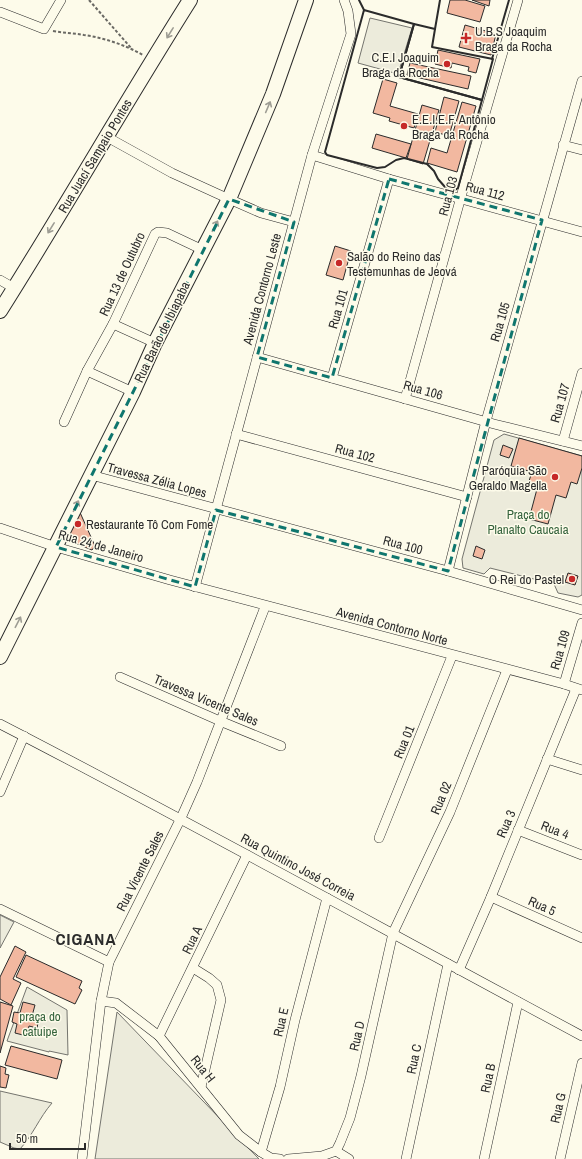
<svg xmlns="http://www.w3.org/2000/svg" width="582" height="1159" font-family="'Archivo Narrow',sans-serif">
<rect width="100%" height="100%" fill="#fdfbea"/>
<!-- green -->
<g fill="#ecebdb" stroke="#74746e">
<polygon points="370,18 412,28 398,74 358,63"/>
<polygon points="504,434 582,456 582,595 578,597 558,593 554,584 490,568 484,574 463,568 462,559 494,440"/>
<polygon points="0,915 14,922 0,948"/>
<polygon points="27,987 67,1010 68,1055 49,1051 49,1052 7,1041"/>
<polygon points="117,1012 259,1159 95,1159"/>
<path d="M 0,1091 L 52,1103 C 39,1118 33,1135 20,1149 L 14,1148 L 0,1142 Z"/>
</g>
<!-- building -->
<g fill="#f2b8a0" stroke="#2b2b2b">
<polygon points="450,0 465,0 485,6 480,22 447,13"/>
<polygon points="472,0 490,0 489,6"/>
<polygon points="465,25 496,34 491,55 459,47"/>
<polygon points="438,50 480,59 476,73 468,71 469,67 452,63 451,68 435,64"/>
<polygon points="410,63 471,76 468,89 407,75"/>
<polygon points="383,79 397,83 390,106 418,114 414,128 389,121 390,118 373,113"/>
<polygon points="444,97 459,101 449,136 435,132"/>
<polygon points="462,102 476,106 457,172 427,163 431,148 447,153"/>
<polygon points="422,105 439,110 423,164 407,159"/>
<polygon points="376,134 411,144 406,158 372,148"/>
<polygon points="335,246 351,251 343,280 326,275"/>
<polygon points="519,438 582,456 582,468 577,484 571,482 566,498 556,495 548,524 529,519 537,489 527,487 532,472 511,466"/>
<polygon points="503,445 513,449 509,458 500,455"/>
<polygon points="78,508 95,546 92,550 65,539"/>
<polygon points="476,546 485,550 482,559 473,556"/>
<polygon points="568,573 578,576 575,585 565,582"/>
<polygon points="15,946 26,952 13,979 21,983 11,1005 0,999 0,977"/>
<polygon points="26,955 82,981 79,988 82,990 75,1004 16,977"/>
<polygon points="0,1002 13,1006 0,1053"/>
<polygon points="23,1002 35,1005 32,1016 39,1018 37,1028 29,1026 27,1036 15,1033 17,1024 12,1022 14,1012 20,1013"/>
<polygon points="11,1046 62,1060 57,1079 5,1065"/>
<polygon points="0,1066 6,1068 5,1074 9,1075 6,1088 0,1087"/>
</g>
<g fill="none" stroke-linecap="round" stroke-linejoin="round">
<!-- street casing -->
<g stroke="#2b2b2b" stroke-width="10">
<g id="street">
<polyline points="0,12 44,29 61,0"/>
<polyline points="107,137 172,173 229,199 261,213 294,222"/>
<polyline points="563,145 582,150"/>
<polyline points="312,155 389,179 582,232"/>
<polyline points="0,280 14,288"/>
<polyline points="113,324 155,343"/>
<polyline points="257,357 494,424 582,446"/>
<polyline points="87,371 133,392"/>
<polyline points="332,378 389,179"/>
<polyline points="405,399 464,186 518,0"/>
<polyline points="64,422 87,371 113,324 155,234 158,232 167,233 203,250"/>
<polyline points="236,434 467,497"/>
<polyline points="563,441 582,373"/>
<polyline points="91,475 448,571 582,610"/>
<polyline points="0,528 56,547 170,580 564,684 582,690"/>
<polyline points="448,571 486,421 582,81"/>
<polyline points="195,587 312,155 351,34 348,11 344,0"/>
<polyline points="120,677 220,721 281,746"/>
<polyline points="564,684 582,623"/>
<path d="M 0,724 C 196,825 388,932 582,1036"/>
<polyline points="547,759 582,770"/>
<polyline points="0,792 24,736"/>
<polyline points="518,830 582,855"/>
<polyline points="379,838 452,656"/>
<polyline points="491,897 582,938"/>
<polyline points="0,909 109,962"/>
<polyline points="193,968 209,978 217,985 221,1000 201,1087"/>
<polyline points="459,970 491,897 576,689"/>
<polyline points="101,1001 116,1003 159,1036 239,1135 261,1152 271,1158 280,1159"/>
<polyline points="159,1036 247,855"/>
<polyline points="336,1151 349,1159"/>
<polyline points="261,1152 280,1087 295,1020 327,898"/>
<polyline points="82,1159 101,1001 109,962 181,818 197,782 265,607"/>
<polyline points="288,1159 322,1156 336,1151 340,1143 350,1118 361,1076 393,933 450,812 507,670"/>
<polyline points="406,1159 448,964"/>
<polyline points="484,1159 518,1002"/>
<polyline points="560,1159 582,1063"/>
</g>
</g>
<!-- primary casing -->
<g stroke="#2b2b2b" stroke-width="16">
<g id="primary">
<path d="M 0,311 C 65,208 125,103 190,0"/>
<polyline points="0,657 133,392 155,343 229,199 273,94 306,0"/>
</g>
</g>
<!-- path -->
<g stroke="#6a6964" stroke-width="2" stroke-dasharray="3 2" stroke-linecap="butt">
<polyline points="89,0 132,49"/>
<path d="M 53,31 C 64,33 74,33 84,35 C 105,38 125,45 143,55"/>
</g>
<!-- street -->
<use href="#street" stroke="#fdfbea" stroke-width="9"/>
<!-- primary -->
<use href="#primary" stroke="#fdfbea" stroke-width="14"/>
<!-- wall -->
<g stroke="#2b2b2b" stroke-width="2">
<polyline points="359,0 364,10"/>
<polygon points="364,10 414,24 399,77 482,100 458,188 455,190 445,187 438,179 434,171 427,164 404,158 396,160 385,167 377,168 327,155 325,152"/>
<polygon points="414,24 435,29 432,47 493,59 482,100 399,77"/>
<polyline points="435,29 440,0"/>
<polyline points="492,59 509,0"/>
</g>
</g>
<!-- one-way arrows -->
<defs><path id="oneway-shaft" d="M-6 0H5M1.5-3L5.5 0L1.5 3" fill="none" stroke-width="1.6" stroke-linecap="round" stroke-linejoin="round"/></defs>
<g stroke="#9e9d94">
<use href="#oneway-shaft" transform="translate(170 33) rotate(122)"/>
<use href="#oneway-shaft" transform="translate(268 107) rotate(-67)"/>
<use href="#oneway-shaft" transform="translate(215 226) rotate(-63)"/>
<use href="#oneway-shaft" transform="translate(51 228) rotate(122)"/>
<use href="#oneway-shaft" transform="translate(76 506) rotate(-64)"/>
<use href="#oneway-shaft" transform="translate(18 622) rotate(-63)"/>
</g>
<!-- marked area -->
<path fill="none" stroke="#0f766e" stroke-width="3" stroke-dasharray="8 5" stroke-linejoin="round" d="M 389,179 L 542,220 L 448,571 L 216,510 L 195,587 L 56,547 L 229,199 L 294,222 L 257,357 L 332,378 Z"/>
<!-- markers -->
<g fill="#c62828" stroke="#fdfbea" stroke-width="1.5">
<path d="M464 32h4v4h4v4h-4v4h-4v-4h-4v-4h4z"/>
<circle cx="447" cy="64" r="4"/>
<circle cx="404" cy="126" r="4"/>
<circle cx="339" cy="263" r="4"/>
<circle cx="555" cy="477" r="4"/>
<circle cx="78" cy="524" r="4"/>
<circle cx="572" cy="579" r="4"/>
</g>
<g text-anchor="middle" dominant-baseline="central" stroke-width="3" stroke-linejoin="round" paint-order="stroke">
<!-- poi labels -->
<g font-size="13" fill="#2b2b2b" stroke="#fdfbea" text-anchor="start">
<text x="475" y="31">U.B.S Joaquim<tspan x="475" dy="15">Braga da Rocha</tspan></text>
<text x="439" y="57" text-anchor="end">C.E.I Joaquim<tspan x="439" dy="15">Braga da Rocha</tspan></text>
<text x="412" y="119">E.E.I.E.F. Antônio<tspan x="412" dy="15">Braga da Rocha</tspan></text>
<text x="347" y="256">Salão do Reino das<tspan x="347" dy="15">Testemunhas de Jeová</tspan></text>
<text x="547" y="470" text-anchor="end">Paróquia São<tspan x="547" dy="15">Geraldo Magella</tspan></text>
<text x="86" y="524">Restaurante Tô Com Fome</text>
<text x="564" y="579" text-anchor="end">O Rei do Pastel</text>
</g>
<!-- street labels -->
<g font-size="13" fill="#2b2b2b" stroke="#fdfbea">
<text transform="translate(95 156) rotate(-59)">Rua Juací Sampaio Pontes</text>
<text transform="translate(485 191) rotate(15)">Rua 112</text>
<text transform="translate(448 196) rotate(-75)">Rua 103</text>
<text transform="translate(122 274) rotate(-65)">Rua 13 de Outubro</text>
<text transform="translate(262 289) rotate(-75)">Avenida Contorno Leste</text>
<text transform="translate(338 309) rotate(-74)">Rua 101</text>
<text transform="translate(500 322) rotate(-74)">Rua 105</text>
<text transform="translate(162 332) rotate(-64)">Rua Barão de Ibiapaba</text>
<text transform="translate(423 390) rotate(16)">Rua 106</text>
<text transform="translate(560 403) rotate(-74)">Rua 107</text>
<text transform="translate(355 453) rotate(15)">Rua 102</text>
<text transform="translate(157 480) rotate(15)">Travessa Zélia Lopes</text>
<text transform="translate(403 545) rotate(15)">Rua 100</text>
<text transform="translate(101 546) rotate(16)">Rua 24 de Janeiro</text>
<text transform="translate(392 626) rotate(15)">Avenida Contorno Norte</text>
<text transform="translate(560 650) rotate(-74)">Rua 109</text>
<text transform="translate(206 700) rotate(23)">Travessa Vicente Sales</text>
<text transform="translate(404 742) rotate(-68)">Rua 01</text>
<text transform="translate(441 798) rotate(-67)">Rua 02</text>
<text transform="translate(506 824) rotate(-67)">Rua 3</text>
<text transform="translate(555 830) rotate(21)">Rua 4</text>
<text transform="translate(298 867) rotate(28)">Rua Quintino José Correia</text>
<text transform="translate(140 871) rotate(-63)">Rua Vicente Sales</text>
<text transform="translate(542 906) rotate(24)">Rua 5</text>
<text transform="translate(192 940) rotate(-64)">Rua A</text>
<text transform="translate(281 1022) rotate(-77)">Rua E</text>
<text transform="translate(357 1036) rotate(-77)">Rua D</text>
<text transform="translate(414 1059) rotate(-78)">Rua C</text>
<text transform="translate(203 1069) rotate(51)">Rua H</text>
<text transform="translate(488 1078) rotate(-78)">Rua B</text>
<text transform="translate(558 1108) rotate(-77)">Rua G</text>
</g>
<!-- park labels -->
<g font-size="13" fill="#34623c" stroke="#fdfbea">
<text x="528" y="514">Praça do<tspan x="528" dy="15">Planalto Caucaia</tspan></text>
<text x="40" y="1016">praça do<tspan x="40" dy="15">catuipe</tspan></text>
</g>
<!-- district labels -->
<g font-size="17" font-weight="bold" letter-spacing="1" fill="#2b2b2b" stroke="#fdfbea">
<text x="86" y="938">CIGANA</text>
</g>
</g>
<!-- scale -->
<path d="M10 1143v6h75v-6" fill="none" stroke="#2b2b2b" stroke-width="2"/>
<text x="16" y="1143" font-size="12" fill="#2b2b2b" stroke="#fdfbea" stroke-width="3" paint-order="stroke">50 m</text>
</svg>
